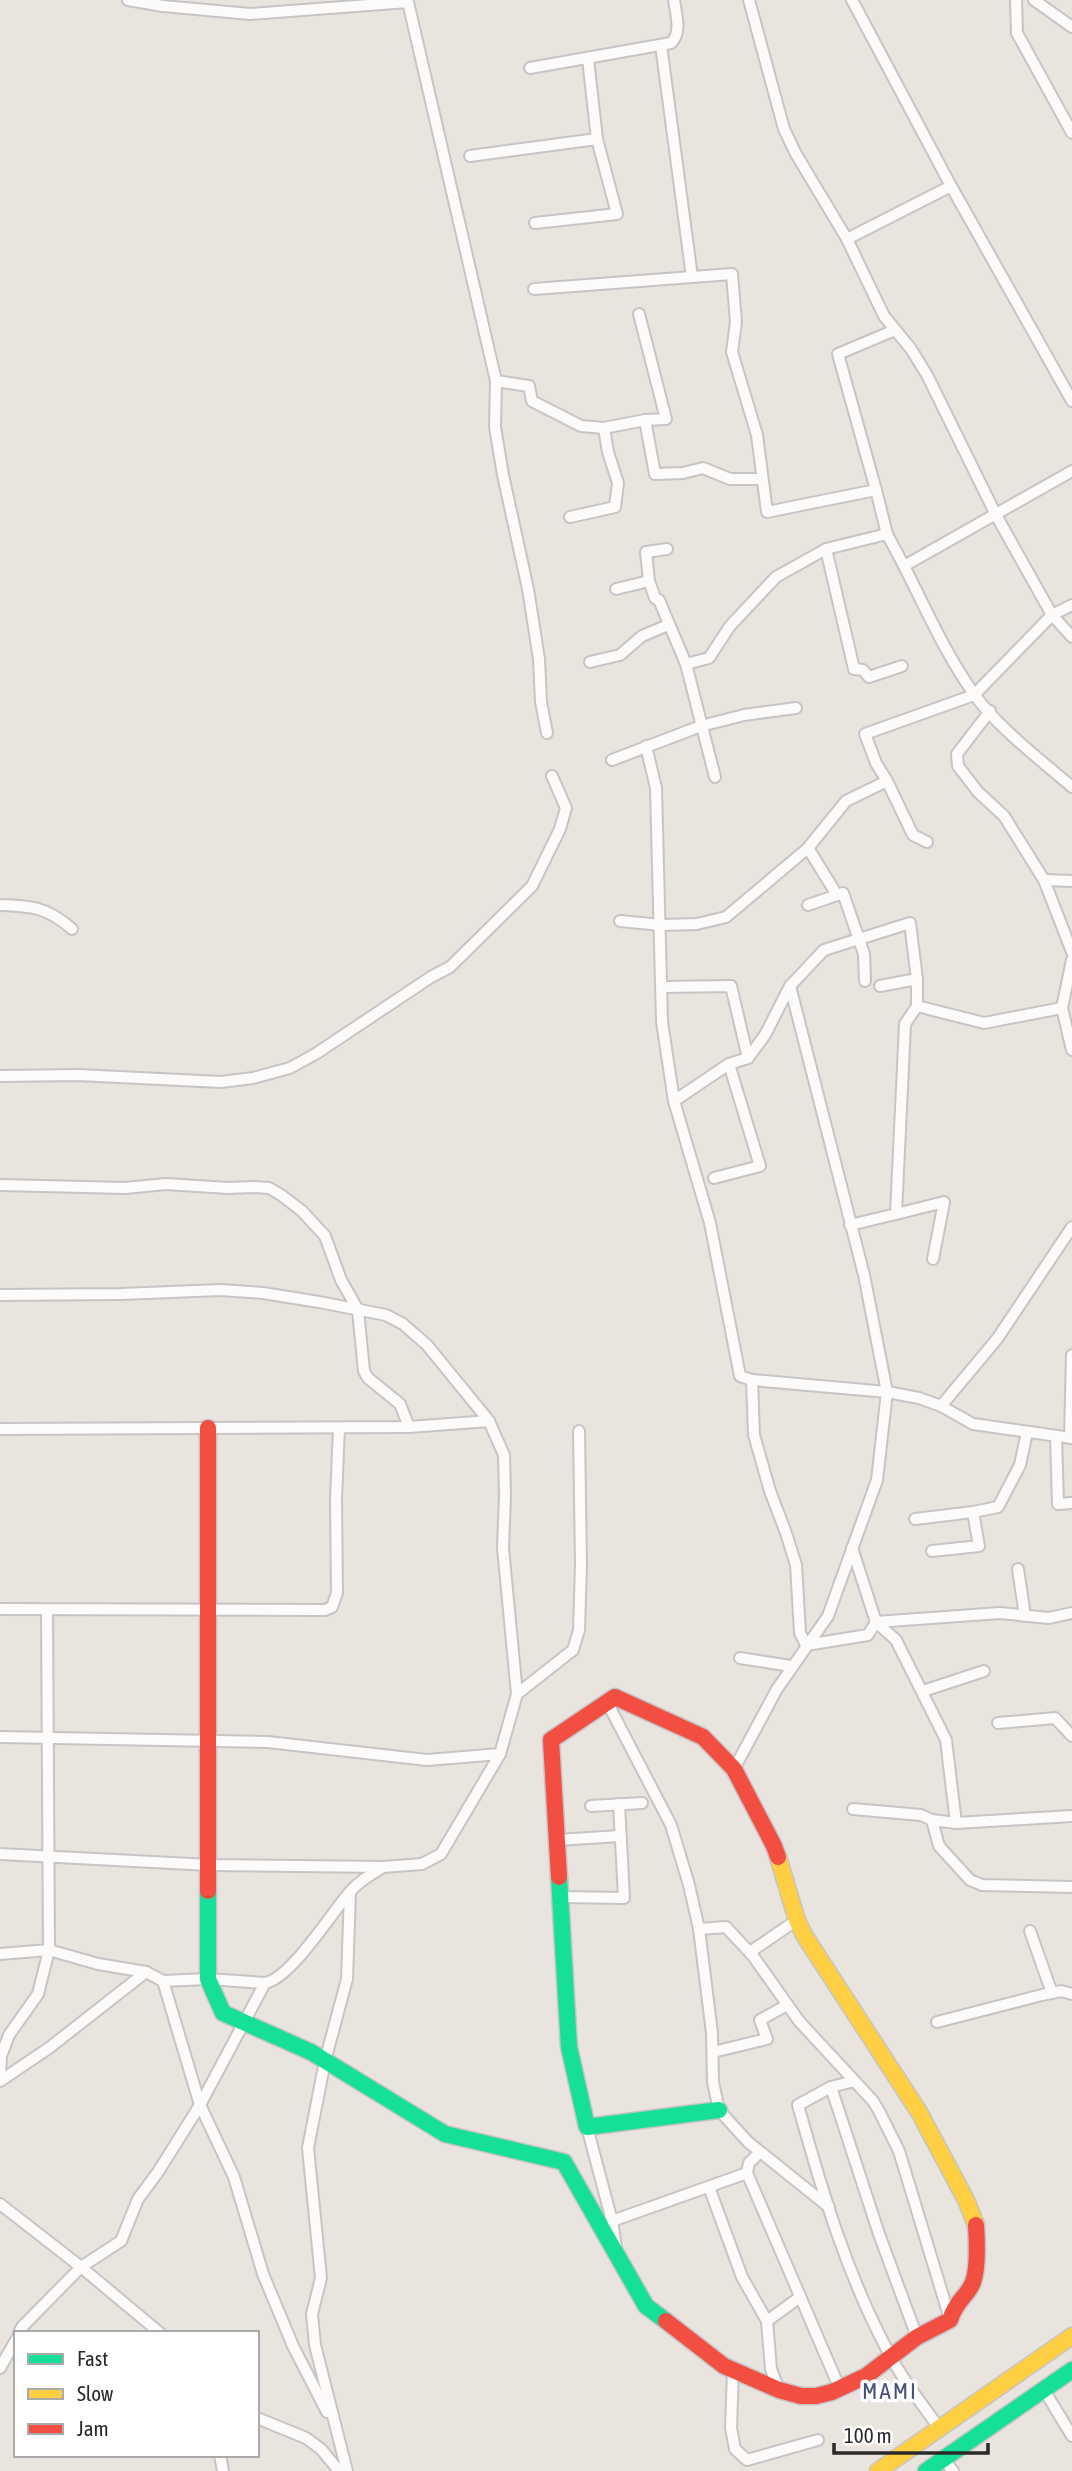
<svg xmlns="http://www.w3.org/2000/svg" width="1072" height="2471" font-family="'Asap Condensed',sans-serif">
<rect width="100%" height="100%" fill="#e9e4de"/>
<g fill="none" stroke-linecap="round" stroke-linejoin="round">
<!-- street casing -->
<g stroke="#c6c4c5" stroke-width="14">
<g id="street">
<polyline points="128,0 163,6 250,14 408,2 496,381 495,427 503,475 528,589 539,659 541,702 547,733"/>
<polyline points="749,0 784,129 796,154 847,239 884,316 911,349 927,375 996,515 1052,615 1072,637"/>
<polyline points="852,0 951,186 1072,401"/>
<polyline points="1016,0 1017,33 1072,133"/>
<polyline points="1034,0 1072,27"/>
<polyline points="661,45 692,277"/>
<path d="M 530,68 L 671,43 C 682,33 676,14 674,0"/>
<polyline points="470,156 597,139"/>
<polyline points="535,223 617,214 597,139 588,59"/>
<polyline points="847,239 951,186"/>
<polyline points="534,289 732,274 736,322 732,352 757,435 767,512 876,490 887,534 904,566 1072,471"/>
<polyline points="639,314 666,419 645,420"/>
<polyline points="496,381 529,386 532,401 581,426 604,428 645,420 655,474 683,473 703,468 730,479 762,479"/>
<polyline points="876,490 838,354 895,330"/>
<polyline points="570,517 615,507 618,483 608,452 604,428"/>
<polyline points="667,549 646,552 649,581 655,598 659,600 686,664 715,777"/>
<polyline points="826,549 854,669 863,670 869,677 902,666"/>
<path d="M 904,566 C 926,609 946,655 974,694 C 996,726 1042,761 1072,787"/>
<polyline points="616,589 649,581"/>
<polyline points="590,662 620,655 642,636 668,625"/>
<polyline points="686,664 709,658 730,626 776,577 826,549 887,534"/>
<polyline points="990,711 957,754 958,766 978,792 1004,816 1044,880 1072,952"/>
<polyline points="646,746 656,788 662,1022 674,1101 710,1223 740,1376 752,1380 887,1392 919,1398 941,1406 973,1424 1072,1438"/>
<polyline points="612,760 701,726 744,715 796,708"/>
<polyline points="887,781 913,835 927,842"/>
<polyline points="808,848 837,895"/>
<polyline points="1044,880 1072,881"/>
<path d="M 0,905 C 32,906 47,907 72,929"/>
<polyline points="808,905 843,893 864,954 865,981"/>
<polyline points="620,921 661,925 697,924 726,917 808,848 846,801 887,781 876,763 865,734 974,695 1052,615 1072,605"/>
<polyline points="1072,960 1062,1008 1072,1050"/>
<polyline points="880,986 917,979"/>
<polyline points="662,987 731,986 748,1058"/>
<polyline points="917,1006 984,1023 1062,1008"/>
<polyline points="0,1076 78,1075 221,1082 253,1078 290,1068 317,1053 431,977 450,967 532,886 560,829 566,808 552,776"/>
<polyline points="674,1101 729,1064 748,1058 765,1035 790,986 824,950 910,923 917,979 917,1006 905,1024 896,1214 850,1225"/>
<polyline points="714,1178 760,1166 729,1064"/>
<polyline points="0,1185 125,1188 166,1184 228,1188 254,1187 269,1188 281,1195 302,1211 325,1236 341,1280 358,1310 364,1371 368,1378 400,1404 409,1427"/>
<polyline points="896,1214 944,1202 933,1259"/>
<polyline points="0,1295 121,1294 221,1290 263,1293 319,1302 386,1315 403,1324 427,1345 489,1421 504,1455 505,1496 503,1548 517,1694"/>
<polyline points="752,1380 754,1435 770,1491 786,1533 796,1565 800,1633 806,1645 868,1635 876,1622 1000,1613 1049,1618 1072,1613"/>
<polyline points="941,1406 997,1339 1072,1227"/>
<polyline points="0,1429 409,1427 489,1421"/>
<polyline points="1056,1436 1058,1504 1072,1503"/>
<polyline points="1070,1438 1072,1355"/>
<polyline points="915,1519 973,1512 998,1507 1020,1465 1027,1432"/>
<polyline points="852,1548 876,1622 896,1640 946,1740 956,1823"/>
<polyline points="932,1551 979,1546 973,1512"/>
<polyline points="1018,1569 1025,1616"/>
<polyline points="0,1609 325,1610 332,1607 337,1593 336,1499 339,1428"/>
<polyline points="740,1658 791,1666"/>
<polyline points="923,1691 984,1671"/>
<polyline points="607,1702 671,1825 689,1885 699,1929 712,2033 713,2082 719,2110 748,2142 829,2207"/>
<polyline points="998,1723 1055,1718 1072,1736"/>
<polyline points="0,1737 268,1742 427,1760 500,1754 517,1694 573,1650 579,1630 581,1565 579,1431"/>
<polyline points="734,1769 777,1689 828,1616 877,1480 887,1392 864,1275 790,986"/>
<polyline points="591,1806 642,1803"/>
<polyline points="853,1809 921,1815 932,1820 956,1823 1072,1816"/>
<polyline points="932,1820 939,1846 970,1880 982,1885 1072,1887"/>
<polyline points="557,1840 620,1836"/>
<polyline points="0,1854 210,1865 383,1867 422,1864 441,1854 500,1754"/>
<polyline points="561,1897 624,1898 619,1804"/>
<polyline points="699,1929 726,1927 753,1956 799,2021 873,2101 879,2111 899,2151 950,2319"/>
<polyline points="1030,1931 1052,1993"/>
<polyline points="750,1952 797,1920"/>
<path d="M 0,1954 L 49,1950 L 98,1964 L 146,1972 L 163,1981 L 208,1979 L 265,1983 C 291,1978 330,1915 349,1893 C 358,1882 370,1875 383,1867"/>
<polyline points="163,1981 200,2105 234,2177 263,2274 293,2346 327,2412"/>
<polyline points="937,2022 1042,1995 1061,1991 1072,1994"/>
<polyline points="713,2052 767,2039 760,2020 787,2005"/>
<polyline points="0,2076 1,2056 9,2035 38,1994 49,1950 47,1610"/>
<polyline points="0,2081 49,2048 146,1972"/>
<path d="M 854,2081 L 831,2087 L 798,2105 C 822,2191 848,2279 891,2357 C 904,2382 923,2405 939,2428"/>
<polyline points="831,2087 879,2234 917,2337"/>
<polyline points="587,2127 612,2221 616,2247"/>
<polyline points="760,2152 749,2163 747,2173 840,2389"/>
<polyline points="709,2187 742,2277 767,2321 771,2369 779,2390"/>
<polyline points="0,2204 81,2267 160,2333"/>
<polyline points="612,2221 747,2173"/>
<polyline points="767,2321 800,2297"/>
<polyline points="19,2333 22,2327 81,2267 121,2241 138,2199 158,2172 200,2105 265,1983"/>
<polyline points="0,2368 16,2340"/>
<polyline points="733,2370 731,2428 735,2449 747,2460 818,2440"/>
<polyline points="1044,2390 1072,2436"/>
<polyline points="257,2418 306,2438 321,2449 339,2471"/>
<polyline points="220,2455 223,2471"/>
<polyline points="943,2459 953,2471"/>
<polyline points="347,2471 315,2345 312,2314 321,2278 308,2148 325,2061 347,1979 350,1892"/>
</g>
</g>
<!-- fast casing -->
<g stroke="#c6c4c5" stroke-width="19">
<g id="fast">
<polyline points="559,1877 569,2047 587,2127 719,2110"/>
<polyline points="208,1891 208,1979 223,2013 311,2052 445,2134 564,2162 646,2306 666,2321"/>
<polyline points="926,2471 1072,2370"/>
</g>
</g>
<!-- slow casing -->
<g stroke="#c6c4c5" stroke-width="19">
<g id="slow">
<polyline points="778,1857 797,1920 804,1935 919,2112 966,2200 976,2225"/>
<polyline points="878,2471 1072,2336"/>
</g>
</g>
<!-- jam casing -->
<g stroke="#c6c4c5" stroke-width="19">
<g id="jam">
<polyline points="208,1428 208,1891"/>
<polyline points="559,1877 551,1740 615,1697 703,1737 734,1769 774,1846 778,1857"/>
<path d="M 666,2321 L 724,2366 L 779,2390 L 801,2396 L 816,2396 L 832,2392 L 866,2376 L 917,2337 L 950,2320 C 956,2300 968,2296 973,2282 C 978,2268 977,2240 976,2225"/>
</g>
</g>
<!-- street -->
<use href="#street" stroke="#fcfbfa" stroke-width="10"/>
<!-- fast -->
<use href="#fast" stroke="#16e098" stroke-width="16"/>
<!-- slow -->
<use href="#slow" stroke="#ffcf43" stroke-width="16"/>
<!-- jam -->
<use href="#jam" stroke="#f24e42" stroke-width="16"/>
</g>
<g text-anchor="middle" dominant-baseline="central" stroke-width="7" stroke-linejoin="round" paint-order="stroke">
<!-- quarter labels -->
<g font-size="23" letter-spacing="2" fill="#47507e" stroke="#fff">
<text x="890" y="2391">MAMI</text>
</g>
</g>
<!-- legend -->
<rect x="14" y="2331" width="245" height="126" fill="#ffffff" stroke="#aaaaaa" stroke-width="2"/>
<rect x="28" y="2354" width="35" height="10" fill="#16e098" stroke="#aaaaaa" stroke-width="2"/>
<text x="77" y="2366" font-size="21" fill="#2a2a2a">Fast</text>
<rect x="28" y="2389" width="35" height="10" fill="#ffcf43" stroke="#aaaaaa" stroke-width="2"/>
<text x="77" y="2401" font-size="21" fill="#2a2a2a">Slow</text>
<rect x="28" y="2424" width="35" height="10" fill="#f24e42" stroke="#aaaaaa" stroke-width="2"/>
<text x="77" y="2436" font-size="21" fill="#2a2a2a">Jam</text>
<!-- scale -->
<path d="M834 2443v10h154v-10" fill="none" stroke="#2a2a2a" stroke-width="3.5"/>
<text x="844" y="2443" font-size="21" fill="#2a2a2a" stroke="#ffffff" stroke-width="5" paint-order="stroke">100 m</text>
</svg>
